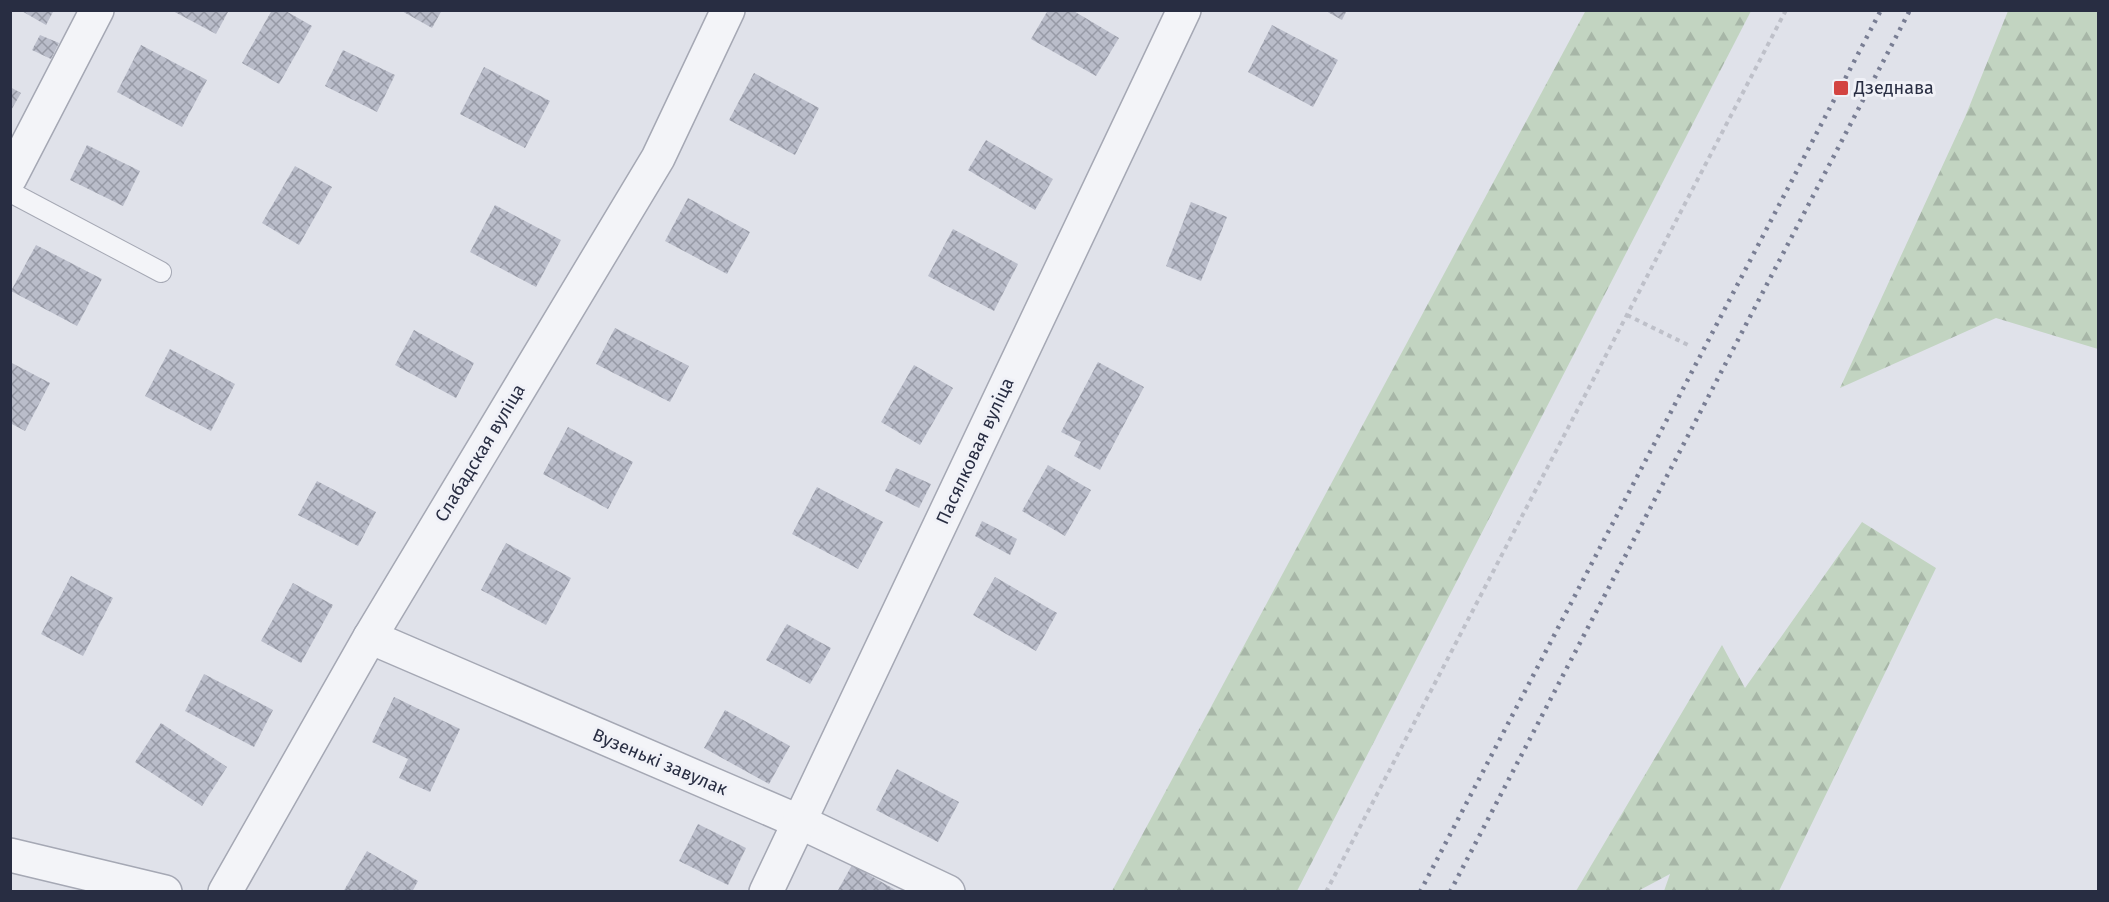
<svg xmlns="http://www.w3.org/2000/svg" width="2109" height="902" font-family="'Fira Sans',sans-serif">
<defs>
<pattern id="forest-firs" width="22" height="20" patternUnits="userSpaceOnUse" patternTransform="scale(1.5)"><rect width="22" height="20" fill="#c2d4c1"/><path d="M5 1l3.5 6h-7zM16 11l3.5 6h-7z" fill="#a7b6a7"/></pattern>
<pattern id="building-cross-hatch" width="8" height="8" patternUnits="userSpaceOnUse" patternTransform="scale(1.5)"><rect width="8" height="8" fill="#babdca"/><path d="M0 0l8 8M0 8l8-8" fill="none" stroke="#979aa6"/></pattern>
</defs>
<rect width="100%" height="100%" fill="#e0e2ea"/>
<!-- forest -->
<g fill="url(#forest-firs)">
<polygon points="1586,10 1751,11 1297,891 1112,891"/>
<polygon points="2008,11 2098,11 2098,349 1996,318 1840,388 1965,117"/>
<polygon points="1862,522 1936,568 1779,891 1664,891 1670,874 1638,891 1576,891 1722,645 1745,688"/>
</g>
<!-- building -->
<g fill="url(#building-cross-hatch)">
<polygon points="20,10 54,10 46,25"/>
<polygon points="171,10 229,10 216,34"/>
<polygon points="272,10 284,10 312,26 279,84 242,63"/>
<polygon points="400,10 442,10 432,28"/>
<polygon points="1048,10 1072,10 1119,38 1096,76 1031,39"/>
<polygon points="1324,10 1347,10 1342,20"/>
<polygon points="1272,25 1338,60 1313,107 1248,72"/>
<polygon points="40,35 59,43 51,59 32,50"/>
<polygon points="141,45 207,80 182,127 117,92"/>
<polygon points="343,50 395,75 377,112 325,86"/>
<polygon points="484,67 550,101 525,148 460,114"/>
<polygon points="754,73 819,108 795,155 729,120"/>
<polygon points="10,87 21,93 10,112"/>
<polygon points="986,140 1053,179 1035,210 968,170"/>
<polygon points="87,145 140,171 123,206 70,180"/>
<polygon points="295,166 332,187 299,245 262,223"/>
<polygon points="688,198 750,232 727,274 665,241"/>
<polygon points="1191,202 1227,217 1201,281 1166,266"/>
<polygon points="495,205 561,240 536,287 470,252"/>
<polygon points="953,229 1018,264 994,311 928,276"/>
<polygon points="36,245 102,279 77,326 11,291"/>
<polygon points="615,328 689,366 670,402 596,364"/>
<polygon points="414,330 474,363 456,398 395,365"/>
<polygon points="170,349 235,384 211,431 145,396"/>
<polygon points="10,362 50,383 25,431 10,423"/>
<polygon points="1098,362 1144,387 1100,470 1074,456 1081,442 1061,432"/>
<polygon points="914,365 953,388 920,445 881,422"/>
<polygon points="568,427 633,462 608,509 543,474"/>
<polygon points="1048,465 1091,490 1065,536 1022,511"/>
<polygon points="896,468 931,484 919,508 885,491"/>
<polygon points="317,481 376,512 358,546 298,515"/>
<polygon points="817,487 883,522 858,569 792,534"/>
<polygon points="982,521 1017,539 1010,555 975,536"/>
<polygon points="506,543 571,578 546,625 481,590"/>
<polygon points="71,576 113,598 83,656 41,634"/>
<polygon points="995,577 1057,613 1036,651 973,615"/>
<polygon points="293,583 333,605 301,663 261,641"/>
<polygon points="787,624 831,648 810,684 766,660"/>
<polygon points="204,674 273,710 254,747 185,711"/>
<polygon points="394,697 460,729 430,792 399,778 408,759 372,742"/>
<polygon points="725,710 790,746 769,784 704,748"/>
<polygon points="161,723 227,767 202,806 135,762"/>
<polygon points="897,769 959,802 938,842 876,810"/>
<polygon points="698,824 746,848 728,885 679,861"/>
<polygon points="367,851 418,881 412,892 343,892"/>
<polygon points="852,865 899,892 837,892"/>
</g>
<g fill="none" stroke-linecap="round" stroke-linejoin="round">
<!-- service casing -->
<g stroke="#a5a8b4" stroke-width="22">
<polyline id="service" points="10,192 161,272"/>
</g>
<!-- minor casing -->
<g stroke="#a5a8b4" stroke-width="36">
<g id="minor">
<polyline points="10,178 97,10"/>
<polyline points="370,637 800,822 948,892"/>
<polyline points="10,855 165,892"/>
<polyline points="225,892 370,637 658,158 728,10"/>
<polyline points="766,892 1184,10"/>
</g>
</g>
<!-- path -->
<g stroke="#bec0c9" stroke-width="4" stroke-dasharray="4.5 4.5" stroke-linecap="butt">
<polyline points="1627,315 1690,346"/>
<polyline points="1326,892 1786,10"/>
</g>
<!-- service -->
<use href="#service" stroke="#f3f4f8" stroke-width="20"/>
<!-- minor -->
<use href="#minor" stroke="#f3f4f8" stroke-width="33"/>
<!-- rail -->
<g stroke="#797e94" stroke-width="4.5" stroke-dasharray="3 6" stroke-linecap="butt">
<polyline points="1420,892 1881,10"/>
<polyline points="1450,892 1910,10"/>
</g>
</g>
<!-- markers -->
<rect fill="#d34441" stroke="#f0f1f7" stroke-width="2" x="1833" y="80" width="16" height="16" rx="3"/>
<g text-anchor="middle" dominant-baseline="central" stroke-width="6" stroke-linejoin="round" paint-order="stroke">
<!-- poi labels -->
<g font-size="18" fill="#282d42" stroke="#f0f1f7" text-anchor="start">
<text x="1854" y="88">Дзеднава</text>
</g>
<!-- street labels -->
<g font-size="18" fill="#282d42" stroke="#f0f1f7">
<text transform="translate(975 451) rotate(-65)">Пасялковая вуліца</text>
<text transform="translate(480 453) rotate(-59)">Слабадская вуліца</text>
<text transform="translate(660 762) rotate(23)">Вузенькі завулак</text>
</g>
</g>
<!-- border -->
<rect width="2109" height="902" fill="none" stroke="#282d42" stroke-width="24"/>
</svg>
